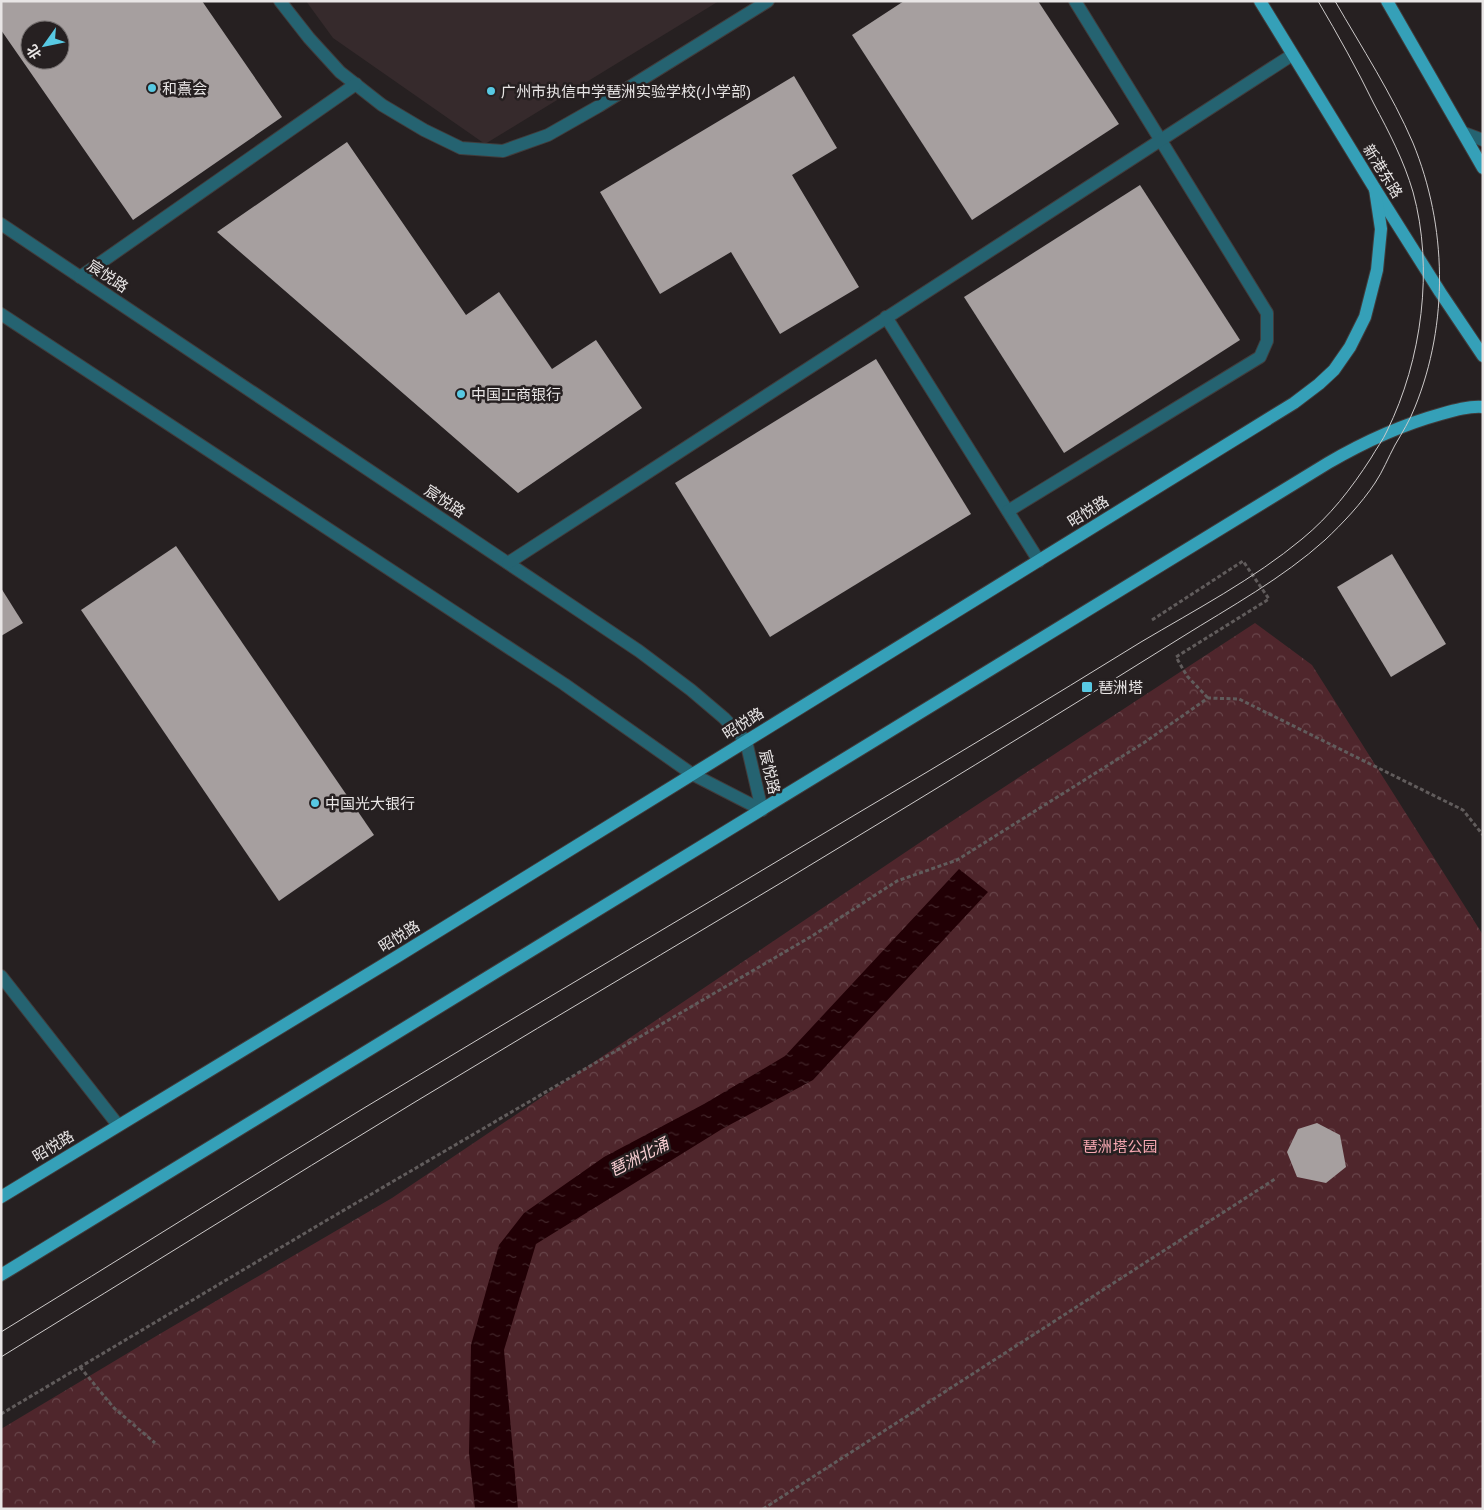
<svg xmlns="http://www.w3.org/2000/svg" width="1484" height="1510" font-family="Helvetica,'Noto Sans SC',sans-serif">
<defs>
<pattern id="park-crowns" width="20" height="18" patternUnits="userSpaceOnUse" patternTransform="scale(1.25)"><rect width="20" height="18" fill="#4f262c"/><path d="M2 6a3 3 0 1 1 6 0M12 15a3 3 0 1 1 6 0" fill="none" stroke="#68454a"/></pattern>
<pattern id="water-ripples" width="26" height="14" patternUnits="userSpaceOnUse" patternTransform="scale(1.25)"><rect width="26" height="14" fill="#210005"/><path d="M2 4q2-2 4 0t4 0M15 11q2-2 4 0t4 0" fill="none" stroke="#412529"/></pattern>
</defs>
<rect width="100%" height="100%" fill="#262021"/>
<!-- built -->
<polygon fill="#362a2c" points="306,1 719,1 485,144 333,38"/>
<!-- park -->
<polygon fill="url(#park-crowns)" points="1255,623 1312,665 1483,935 1483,1509 1,1509 1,1429 158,1335 392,1198 934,833"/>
<!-- water -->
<polygon fill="url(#water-ripples)" points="959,869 988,892 813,1080 722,1129 536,1244 504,1350 518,1509 475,1509 469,1453 471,1345 499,1245 524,1213 604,1157 704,1104 785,1056"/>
<!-- building -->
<g fill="#a69f9f" fill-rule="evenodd">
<path d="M 1,1 L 202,1 L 282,117 L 133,220 L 1,30 ZM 30,30 L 60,30 L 60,60 L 30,60 Z"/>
<polygon points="904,1 1038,1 1119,124 972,220 852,35"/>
<polygon points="794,76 837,148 792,175 859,287 780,334 731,252 660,294 600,192"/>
<polygon points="347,142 466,315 499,292 552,369 596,340 642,408 518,493 217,232"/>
<polygon points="1140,185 1240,340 1064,453 964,297"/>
<polygon points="876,359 971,514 770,637 675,483"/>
<polygon points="176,546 374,835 279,901 81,610"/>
<polygon points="1392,554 1446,644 1391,677 1337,587"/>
<polygon points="1,588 23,623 1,636"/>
<polygon points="1317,1123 1340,1135 1346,1167 1326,1183 1297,1177 1287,1152 1298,1129"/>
</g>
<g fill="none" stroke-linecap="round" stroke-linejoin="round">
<!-- minor casing -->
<g stroke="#413c3c" stroke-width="14">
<g id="minor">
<polyline points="280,1 309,38 340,72 382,105 424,130 461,148 503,151 548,135 599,106 768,1"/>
<polyline points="1464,133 1483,140"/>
<polyline points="1,224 560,598 639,651 691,690 724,718 746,741 762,810"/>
<polyline points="80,277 356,84"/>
<polyline points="1,314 564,684 692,774 762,810"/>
<polyline points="886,317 1039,561"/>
<polyline points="1008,511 1260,357 1267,341 1267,313 1075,1"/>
<polyline points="508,563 1292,55"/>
<polyline points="1,976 118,1125"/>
</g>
</g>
<!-- major casing -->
<g stroke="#413c3c" stroke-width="14">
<g id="major">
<polyline points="1260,1 1375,189 1440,292 1483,356"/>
<polyline points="1387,1 1483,168"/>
<polyline points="1,1197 398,956 1294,403 1319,384 1334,370 1350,347 1365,317 1377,270 1381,229 1375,189"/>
<path d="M 1,1275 L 1328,463 C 1364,442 1401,425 1441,414 C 1455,410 1469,406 1483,407"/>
</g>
</g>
<!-- path -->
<g stroke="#615c5c" stroke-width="3" stroke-dasharray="4 2.5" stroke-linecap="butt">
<polyline points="1152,620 1243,561 1269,599 1176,657 1187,676 1208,698"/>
<polyline points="80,1367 114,1408 155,1443"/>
<polyline points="1,1414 322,1223 812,936 897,881 957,860 1145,742 1208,698 1239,699 1463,810 1483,835"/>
<polyline points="763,1509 1275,1179"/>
</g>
<!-- minor -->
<use href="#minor" stroke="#256371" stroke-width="12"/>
<!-- major -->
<use href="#major" stroke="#35a0b8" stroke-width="12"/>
<!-- tram -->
<g stroke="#cdcaca" stroke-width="1">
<path d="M 1,1332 C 122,1258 242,1182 364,1108 C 528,1009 693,912 858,813 C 953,757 1047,700 1141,642 C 1195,610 1254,579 1302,539 C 1330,516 1351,489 1371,458 C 1376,449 1383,440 1387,431 C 1422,360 1434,268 1413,192 C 1404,161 1389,132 1374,104 C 1357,69 1338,35 1318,1"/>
<path d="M 1,1357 C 139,1272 277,1186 415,1102 C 578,1003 743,907 906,807 C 998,751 1091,694 1182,637 C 1230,607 1283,578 1325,540 C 1343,523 1361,504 1375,483 C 1383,471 1388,458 1395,445 C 1402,433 1410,420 1415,407 C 1449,323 1447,226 1413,143 C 1392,94 1362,48 1335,1"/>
</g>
</g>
<!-- markers -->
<g fill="#58c9e3" stroke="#262021" stroke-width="2">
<circle cx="152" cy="88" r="5"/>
<circle cx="491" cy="91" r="5"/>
<circle cx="461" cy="394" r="5"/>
<rect x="1081" y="681" width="12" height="12" rx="2.5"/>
<circle cx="315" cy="803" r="5"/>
</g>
<g text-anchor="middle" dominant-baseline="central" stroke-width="5" stroke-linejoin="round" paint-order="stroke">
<!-- poi labels -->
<g font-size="15" fill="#e8e5e5" stroke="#262021" text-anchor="start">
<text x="162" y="88">和熹会</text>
<text x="501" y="91">广州市执信中学琶洲实验学校(小学部)</text>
<text x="471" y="394">中国工商银行</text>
<text x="1098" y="687">琶洲塔</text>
<text x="325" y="803">中国光大银行</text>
</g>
<!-- street labels -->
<g font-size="15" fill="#e8e5e5" stroke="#262021">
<text transform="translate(1383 171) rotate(58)">新港东路</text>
<text transform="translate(108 276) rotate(34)">宸悦路</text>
<text transform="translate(445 501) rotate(34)">宸悦路</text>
<text transform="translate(1088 511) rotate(-32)">昭悦路</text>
<text transform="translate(743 723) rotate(-32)">昭悦路</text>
<text transform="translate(770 772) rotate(77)">宸悦路</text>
<text transform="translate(399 936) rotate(-32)">昭悦路</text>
<text transform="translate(53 1146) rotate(-31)">昭悦路</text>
</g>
<!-- park labels -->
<g font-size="15" fill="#f6a7b1" stroke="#262021">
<text x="1120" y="1146">琶洲塔公园</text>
</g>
<!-- water labels -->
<g font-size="16" font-style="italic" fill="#fad0d4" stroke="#262021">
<text transform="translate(639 1157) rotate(-27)">琶洲北涌</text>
</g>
</g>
<!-- border -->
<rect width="1484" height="1510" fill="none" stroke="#e8e5e5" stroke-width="5"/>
<!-- north arrow -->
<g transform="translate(45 45) rotate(237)"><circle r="24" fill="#262021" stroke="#746f6f"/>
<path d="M0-4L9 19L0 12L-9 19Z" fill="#58c9e3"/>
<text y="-8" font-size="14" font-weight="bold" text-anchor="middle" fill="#e8e5e5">北</text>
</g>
</svg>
